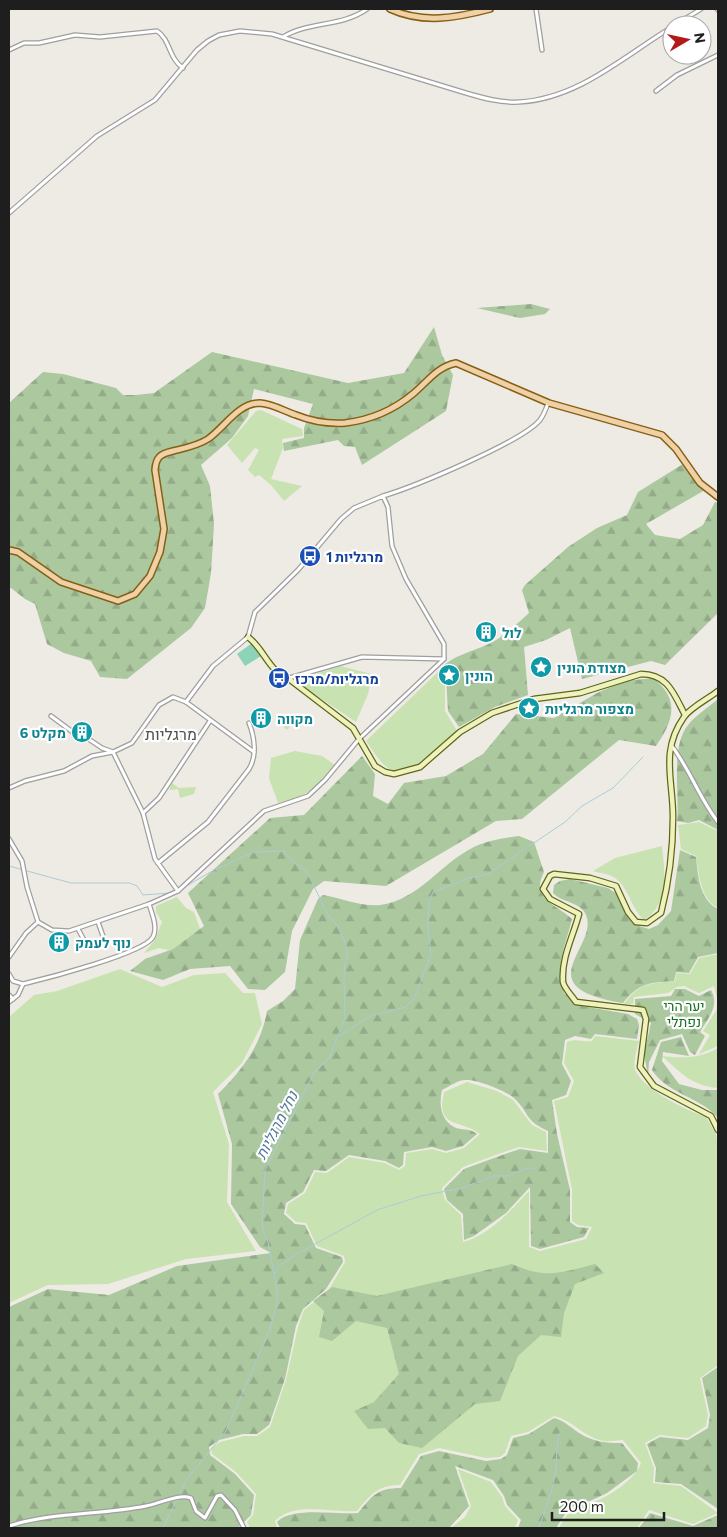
<svg xmlns="http://www.w3.org/2000/svg" width="727" height="1537" font-family="Commissioner,Heebo,sans-serif">
<defs>
<pattern id="forest-firs" width="22" height="20" patternUnits="userSpaceOnUse" patternTransform="scale(1.25)"><rect width="22" height="20" fill="#abc89f"/><path d="M5 1l3.5 6h-7zM16 11l3.5 6h-7z" fill="#93ab88"/></pattern>
</defs>
<rect width="100%" height="100%" fill="#eeebe5"/>
<!-- grass -->
<g fill="#c9e2b1">
<polygon points="261,410 302,429 303,436 282,439 283,448 271,479 302,486 284,501 271,485 259,475 255,477 248,470 259,450 255,448 242,463 227,445 256,411"/>
<polygon points="340,666 372,674 368,694 356,722 295,681"/>
<path d="M 440,670 L 445,679 L 445,711 L 457,731 C 442,746 413,782 388,768 C 379,762 372,749 366,741 Z"/>
<polygon points="291,713 297,718 287,730 281,724"/>
<path d="M 295,751 L 322,756 L 335,765 C 318,788 305,797 278,803 L 269,778 L 271,758 Z"/>
<polygon points="172,783 179,788 196,787 194,794 180,798 178,789 169,790"/>
<path d="M 699,822 L 718,831 L 718,908 C 700,898 699,874 696,856 L 681,849 L 678,825 Z"/>
<path d="M 662,846 C 665,872 669,905 644,920 C 631,908 629,888 615,878 C 610,874 599,873 593,871 L 615,858 Z"/>
<polygon points="177,897 186,908 194,912 200,929 173,949 168,950 159,948 144,953 155,940 162,922 156,912 156,906"/>
<path d="M 718,954 L 718,1002 L 714,986 L 699,993 L 684,986 L 677,987 L 668,993 L 634,997 L 633,1004 L 624,1004 C 640,982 649,984 675,981 L 676,973 L 690,974 L 699,958 Z"/>
<polygon points="120,969 162,987 194,975 225,973 243,993 255,993 262,1024 242,1063 213,1092 229,1144 227,1202 256,1251 186,1259 108,1284 48,1285 9,1303 9,1017 34,995 57,991"/>
<polygon points="718,1008 718,1046 699,1054 710,1035 703,1031"/>
<path d="M 595,1036 L 639,1041 C 637,1049 632,1064 636,1072 C 646,1091 686,1110 706,1117 L 716,1134 L 718,1146 L 718,1365 L 700,1378 L 708,1415 L 706,1426 L 688,1438 L 660,1435 L 645,1443 L 654,1468 L 653,1483 L 681,1486 L 718,1513 L 693,1524 L 649,1510 L 637,1528 L 559,1528 C 564,1520 569,1509 579,1504 C 582,1503 587,1504 591,1503 C 606,1499 637,1478 641,1463 L 623,1440 C 617,1440 609,1442 603,1441 C 584,1437 572,1420 554,1416 L 528,1432 L 511,1436 L 505,1453 L 500,1457 L 486,1458 L 439,1448 L 419,1454 L 400,1485 C 378,1485 370,1495 357,1511 C 332,1513 293,1501 275,1521 L 277,1528 L 250,1528 L 247,1522 L 253,1515 L 256,1494 L 236,1472 L 212,1454 L 211,1448 L 220,1442 L 244,1436 L 257,1436 L 270,1427 L 286,1380 L 298,1327 L 304,1310 L 328,1291 L 345,1262 L 344,1256 L 317,1246 L 306,1223 L 296,1222 L 286,1213 L 288,1204 L 305,1193 L 315,1172 L 327,1173 L 349,1157 L 385,1163 L 399,1170 L 405,1166 L 406,1153 L 432,1149 L 446,1153 L 464,1148 L 480,1134 C 460,1119 435,1129 444,1092 L 467,1082 L 497,1091 L 513,1100 L 532,1125 L 546,1132 L 547,1151 L 519,1147 L 504,1152 L 463,1167 L 442,1188 L 445,1200 L 461,1215 L 463,1242 C 490,1235 511,1210 529,1191 L 529,1247 L 540,1251 L 586,1239 L 592,1227 L 578,1225 L 572,1221 L 572,1190 L 554,1101 L 568,1097 L 574,1081 L 564,1063 L 567,1042 C 576,1038 582,1042 592,1041 Z"/>
<path d="M 718,1048 L 718,1088 C 692,1086 681,1073 662,1056 C 684,1058 699,1059 718,1048 Z"/>
<polygon points="458,1469 491,1482 502,1497 505,1506 518,1520 515,1528 451,1528 465,1517 471,1506"/>
</g>
<!-- forest -->
<g fill="url(#forest-firs)">
<polygon points="531,304 550,309 545,314 520,318 477,308"/>
<polygon points="434,327 442,355 453,375 446,411 362,465 355,447 344,446 338,440 284,451 283,443 304,438 304,428 313,404 254,389 248,416 232,438 201,465 210,486 214,524 211,573 205,608 191,628 127,679 100,677 91,661 64,653 47,644 35,604 25,599 11,588 9,589 9,403 43,372 63,374 116,388 123,395 136,395 154,393 212,352 348,383 404,373"/>
<path d="M 683,464 L 705,490 L 646,524 L 655,535 L 680,539 L 703,525 L 715,502 L 718,503 L 718,613 L 665,665 L 651,661 L 582,679 L 570,628 L 546,640 L 524,647 L 528,695 L 495,707 L 459,727 L 448,711 L 446,678 L 441,668 C 456,653 478,651 496,640 C 508,633 519,622 529,613 L 522,590 L 525,585 L 568,547 L 597,528 L 627,515 L 638,492 Z"/>
<path d="M 653,678 C 680,699 674,720 656,746 L 619,740 L 522,819 L 496,821 L 386,886 L 324,881 L 313,889 L 292,931 L 285,972 L 265,990 L 248,989 L 230,966 L 190,969 L 163,980 L 130,971 L 145,959 L 173,949 L 204,926 L 188,893 L 270,818 L 304,815 L 362,756 L 375,774 L 373,796 L 388,804 L 404,783 L 446,776 L 483,754 L 516,714 L 554,718 L 597,693 L 625,681 Z"/>
<path d="M 718,699 L 718,830 L 699,820 L 688,823 L 677,821 C 680,795 670,747 688,725 C 696,715 709,707 718,699 Z"/>
<path d="M 519,836 L 534,842 L 544,872 C 530,899 556,904 572,919 C 564,951 557,958 564,993 L 582,1006 L 628,1014 L 637,1019 L 639,1025 L 637,1039 L 595,1034 L 591,1039 L 575,1036 L 565,1040 L 562,1064 L 571,1081 L 566,1095 L 552,1100 L 557,1134 L 570,1190 L 570,1222 L 577,1227 L 589,1228 L 584,1237 L 540,1249 L 531,1246 L 530,1187 L 506,1213 L 474,1236 L 464,1240 L 463,1214 L 447,1200 L 444,1189 L 464,1169 L 505,1154 L 520,1149 L 548,1153 L 548,1131 C 524,1120 530,1114 515,1099 C 507,1091 478,1080 467,1080 C 459,1079 450,1086 442,1090 C 439,1104 440,1119 454,1127 C 462,1131 468,1127 477,1134 L 463,1146 L 446,1151 L 432,1147 L 404,1152 L 403,1165 L 399,1168 L 385,1161 L 349,1155 L 326,1171 L 314,1170 L 303,1192 L 286,1203 L 284,1214 L 295,1224 L 305,1225 L 316,1248 L 342,1257 L 343,1262 L 326,1289 L 303,1309 L 296,1326 L 285,1379 L 269,1425 L 257,1434 L 243,1434 L 219,1440 L 209,1447 L 210,1455 L 235,1474 L 254,1495 L 251,1515 L 238,1528 L 9,1528 L 9,1307 L 48,1289 L 109,1295 L 177,1266 L 271,1253 L 260,1247 L 231,1204 L 232,1144 L 218,1094 C 242,1070 261,1046 267,1011 L 283,1001 L 295,989 L 300,940 L 318,899 L 323,895 C 342,898 361,907 380,905 C 419,900 441,863 474,847 C 488,840 504,838 519,836 Z"/>
<path d="M 680,850 L 696,857 C 698,875 699,899 718,909 L 718,953 L 698,957 L 689,973 L 676,972 L 674,981 C 649,983 640,982 623,1003 C 522,987 603,945 585,913 C 579,902 561,902 553,893 L 554,885 L 560,881 L 570,879 L 608,888 L 617,894 L 639,926 L 649,929 L 658,925 L 671,911 Z"/>
<path d="M 675,989 L 685,989 L 699,996 L 711,990 C 720,1006 708,1018 700,1032 L 705,1036 L 695,1055 L 690,1052 L 682,1034 L 660,1040 L 649,1062 L 648,1076 L 644,1054 L 651,1023 L 635,1014 L 635,999 L 671,996 Z"/>
<path d="M 681,1037 L 689,1056 L 663,1052 L 662,1061 L 679,1084 L 702,1090 L 718,1090 L 718,1118 C 701,1097 667,1094 652,1070 L 661,1042 Z"/>
<path d="M 512,1264 C 545,1279 561,1273 595,1264 L 604,1273 L 575,1284 L 564,1313 L 561,1337 L 541,1335 L 518,1356 L 500,1401 L 475,1404 L 422,1448 L 399,1443 L 385,1428 L 368,1429 L 354,1411 L 374,1402 L 399,1374 L 387,1328 L 356,1321 L 332,1341 L 319,1337 L 324,1311 L 313,1301 L 332,1287 L 377,1296 Z"/>
<polygon points="718,1367 718,1509 681,1484 655,1482 656,1468 647,1444 660,1437 688,1440 708,1428 710,1415 702,1378"/>
<path d="M 554,1418 C 565,1421 570,1427 579,1433 C 593,1442 606,1443 622,1443 L 638,1463 L 637,1471 L 607,1493 L 590,1501 L 579,1502 L 567,1511 L 556,1528 L 518,1528 L 521,1520 L 507,1505 L 504,1496 L 493,1480 L 455,1466 L 469,1506 L 449,1528 L 280,1528 L 277,1522 C 292,1506 336,1515 358,1513 C 372,1496 377,1488 401,1488 L 421,1456 L 439,1451 L 486,1461 L 501,1459 L 507,1455 L 513,1438 L 529,1434 Z"/>
<polygon points="650,1513 693,1526 718,1515 718,1528 639,1528"/>
</g>
<!-- pitch -->
<polygon fill="#8cd3b8" points="252,643 261,656 245,666 237,654"/>
<g fill="none" stroke-linecap="round" stroke-linejoin="round">
<!-- stream -->
<g stroke="#abccd6" stroke-width="1">
<polyline points="9,866 71,883 130,883 137,886 143,895 170,893"/>
<polyline points="340,1035 373,1015 406,1007 414,999 431,955 428,927 429,903 433,892 469,878 488,874 565,822 582,806 613,788 643,757"/>
<polyline points="275,1273 279,1266 297,1254 377,1210 421,1196 462,1188 494,1176 507,1176 524,1169 536,1168"/>
<polyline points="163,1528 187,1479 226,1431 270,1329 277,1304 277,1289 268,1242 262,1227 265,1170 314,1073 329,1058 345,1018 344,977 345,963 348,956 345,942 337,925 329,917 307,872 291,860 284,851 254,852 214,870 183,888"/>
<path d="M 539,1528 C 545,1509 554,1489 556,1468 C 557,1456 556,1446 560,1433"/>
</g>
<!-- street casing -->
<g stroke="#9f9f9f" stroke-width="5.5">
<g id="street">
<polyline points="536,9 542,50"/>
<polyline points="717,9 718,10"/>
<polyline points="675,25 701,9"/>
<path d="M 283,37 C 309,21 342,27 367,9"/>
<path d="M 9,50 L 24,43 L 39,43 L 75,35 L 100,37 L 157,31 C 170,39 169,59 183,68"/>
<polyline points="656,91 677,75 718,55"/>
<path d="M 9,213 L 97,136 L 155,100 L 197,50 L 208,41 L 219,35 L 240,31 L 272,34 L 466,93 C 483,98 501,103 519,102 C 578,99 624,56 672,27"/>
<path d="M 383,496 C 413,487 522,442 540,420 C 543,416 546,409 548,403"/>
<polyline points="289,678 362,657 444,659"/>
<polyline points="51,716 74,733 84,736 102,748 113,752 143,813 155,859 178,891"/>
<path d="M 671,745 C 690,769 699,798 718,822"/>
<polyline points="9,788 25,781 64,771 92,756 113,752 132,743 159,705 173,697 186,702 254,752"/>
<polyline points="143,813 159,798 210,721"/>
<polyline points="9,839 22,861 27,887 38,922 52,930 69,931 149,904 178,891 264,811 308,796 325,780 359,739 444,659 444,644 406,579 392,546 388,507 383,496 354,508 341,519 298,570 255,612 248,637 213,666 186,702"/>
<path d="M 158,863 L 208,822 L 249,769 C 257,756 255,738 249,723"/>
<polyline points="98,922 104,939"/>
<polyline points="78,929 84,940 82,945"/>
<polyline points="9,957 26,933 38,922"/>
<polyline points="9,974 13,981 23,984 18,995 9,1002"/>
<path d="M 23,984 C 44,979 145,953 153,937 C 158,927 152,914 149,904"/>
<polyline points="9,995 13,999"/>
<path d="M 9,1526 C 53,1512 101,1515 146,1506 C 159,1504 179,1493 191,1498 L 196,1511 L 205,1518 L 217,1496 L 221,1495 L 235,1510 L 244,1528"/>
</g>
</g>
<!-- secondary casing -->
<g stroke="#5e6812" stroke-width="7">
<g id="secondary">
<path d="M 248,637 C 264,649 269,672 289,679 L 353,728 L 375,766 L 385,772 L 394,774 L 420,767 L 460,732 L 492,713 L 534,699 L 580,693 L 641,674 C 668,674 674,694 685,715"/>
<path d="M 718,691 C 708,699 691,707 684,717 C 660,751 673,779 673,817 C 673,849 669,882 661,913 L 647,923 L 636,922 L 628,912 L 616,886 L 590,878 L 554,874 L 550,876 L 543,889 L 550,899 L 579,914 C 573,937 561,958 563,982 C 564,988 572,996 576,1002 L 643,1010 L 646,1019 L 640,1067 L 654,1086 L 711,1116 L 718,1130"/>
</g>
</g>
<!-- primary casing -->
<g stroke="#866012" stroke-width="8">
<g id="primary">
<path d="M 390,9 C 423,24 456,18 490,9"/>
<path d="M 9,550 L 18,552 L 61,582 L 118,601 L 135,594 L 150,576 L 160,552 L 164,529 L 155,470 C 156,457 160,454 173,451 C 185,448 197,446 208,439 C 225,427 238,403 260,403 C 273,404 284,411 296,415 C 311,421 329,424 345,423 C 370,420 394,410 414,393 C 428,381 437,367 456,363 L 549,403 L 662,435 L 676,449 L 700,483 L 718,497"/>
</g>
</g>
<!-- street -->
<use href="#street" stroke="#fff" stroke-width="3"/>
<!-- secondary -->
<use href="#secondary" stroke="#eff2bf" stroke-width="4.5"/>
<!-- primary -->
<use href="#primary" stroke="#f0d1a7" stroke-width="5"/>
</g>
<!-- icons -->
<defs>
<g id="bus-disc" transform="scale(1.125)"><circle r="9.5" fill="#1a4fb4" stroke="#fff"/><path d="M-5-6H5V4H4V6H2V4H-2V6H-4V4H-5ZM-3.5-4V0h7V-4ZM-3.5 1.2v1.5H-2V1.2ZM2 1.2v1.5H3.5V1.2Z" fill="#fff"/></g>
<g id="building-disc" transform="scale(1.125)"><circle r="9.5" fill="#0f9aa8" stroke="#fff"/><path d="M-4-6H4V6H1V3H-1V6H-4ZM-2.5-4.3h1.7v1.8h-1.7ZM.8-4.3h1.7v1.8H.8ZM-2.5-1h1.7V.8h-1.7ZM.8-1h1.7V.8H.8Z" fill="#fff"/></g>
<g id="sight-disc" transform="scale(1.125)"><circle r="9.5" fill="#0f9aa8" stroke="#fff"/><path d="M0-6L1.8-2.2L6-1.7L2.9 1.2L3.7 5.4L0 3.3L-3.7 5.4L-2.9 1.2L-6-1.7L-1.8-2.2Z" fill="#fff"/></g>
</defs>
<g fill-rule="evenodd">
<use href="#bus-disc" x="310" y="556"/>
<use href="#building-disc" x="486" y="632"/>
<use href="#sight-disc" x="541" y="667"/>
<use href="#sight-disc" x="449" y="675"/>
<use href="#bus-disc" x="279" y="678"/>
<use href="#sight-disc" x="529" y="708"/>
<use href="#building-disc" x="261" y="718"/>
<use href="#building-disc" x="82" y="732"/>
<use href="#building-disc" x="59" y="942"/>
</g>
<g text-anchor="middle" dominant-baseline="central" stroke-width="4.5" stroke-linejoin="round" paint-order="stroke">
<!-- transit labels -->
<g font-size="14" font-weight="bold" fill="#164399" stroke="#fff" text-anchor="start">
<text x="326" y="556">מרגליות 1</text>
<text x="295" y="678">מרגליות/מרכז</text>
</g>
<!-- culture labels -->
<g font-size="14" font-weight="bold" fill="#0d838f" stroke="#fff" text-anchor="start">
<text x="502" y="632">לול</text>
<text x="557" y="667">מצודת הונין</text>
<text x="465" y="675">הונין</text>
<text x="545" y="708">מצפור מרגליות</text>
<text x="277" y="718">מקווה</text>
<text x="66" y="732" text-anchor="end">מקלט 6</text>
<text x="75" y="942">נוף לעמק</text>
</g>
<!-- park labels -->
<g font-size="14" fill="#196f21" stroke="#fff">
<text x="684" y="1005">יער הרי<tspan x="684" dy="16">נפתלי</tspan></text>
</g>
<!-- water labels -->
<g font-size="15" font-style="italic" fill="#53769b" stroke="#fff">
<text transform="translate(276 1125) rotate(-63)">נחל מרגליות</text>
</g>
<!-- quarter labels -->
<g font-size="16" fill="#515151" stroke="#fff">
<text x="171" y="733">מרגליות</text>
</g>
</g>
<!-- border -->
<rect width="727" height="1537" fill="none" stroke="#1e1e1e" stroke-width="20"/>
<!-- north arrow -->
<g transform="translate(687 40) rotate(81)"><circle r="24" fill="#ffffff" stroke="#a5a5a5"/>
<path d="M0-4L9 19L0 12L-9 19Z" fill="#b31918"/>
<text y="-8" font-size="14" font-weight="bold" text-anchor="middle" fill="#1e1e1e">N</text>
</g>
<!-- scale -->
<path d="M552 1512v8h112v-8" fill="none" stroke="#1e1e1e" stroke-width="2.5"/>
<text x="560" y="1512" font-size="15" fill="#1e1e1e" stroke="#ffffff" stroke-width="4" paint-order="stroke">200 m</text>
</svg>
